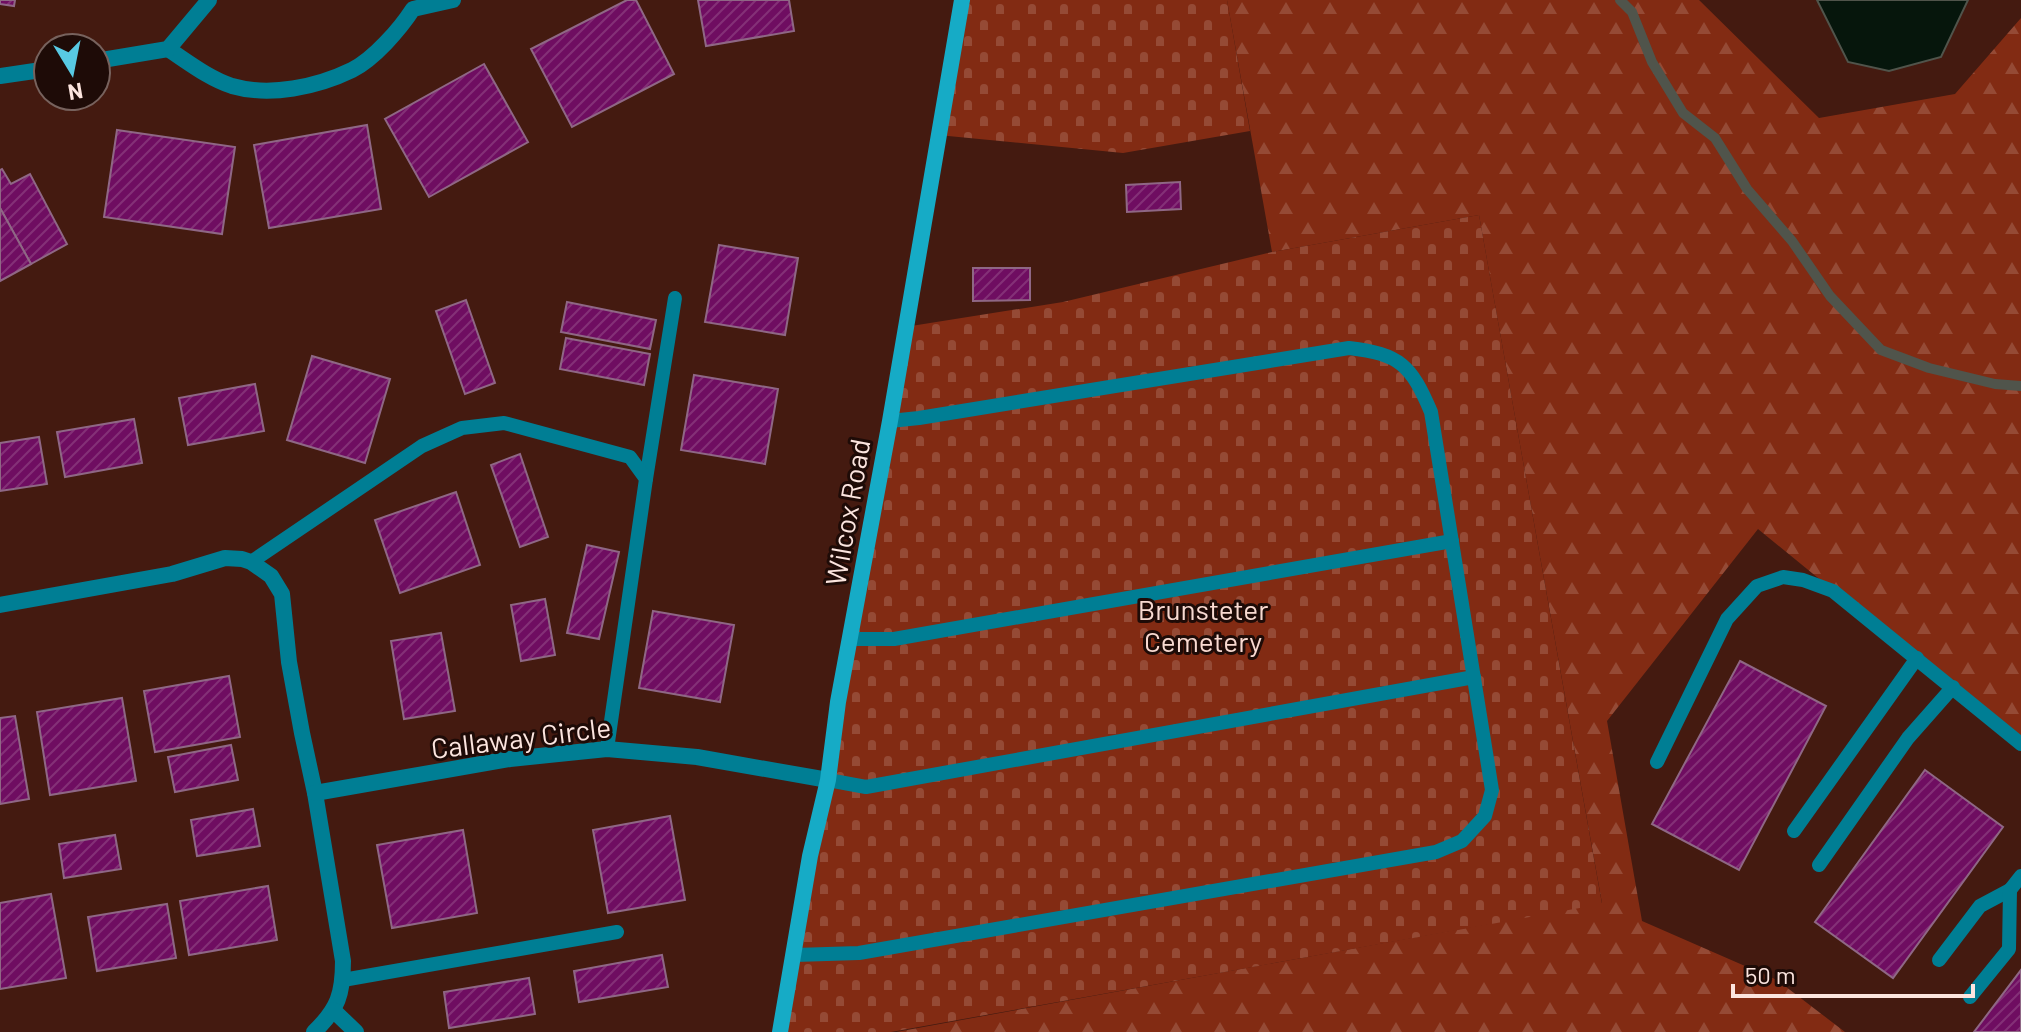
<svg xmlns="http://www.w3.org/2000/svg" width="2021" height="1032" font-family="Barlow,sans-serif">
<defs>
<pattern id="forest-firs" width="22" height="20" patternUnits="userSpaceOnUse" patternTransform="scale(2)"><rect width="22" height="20" fill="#822b13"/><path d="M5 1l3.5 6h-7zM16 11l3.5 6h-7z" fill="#954a35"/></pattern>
<pattern id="cemetery-stones" width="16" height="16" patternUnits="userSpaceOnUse" patternTransform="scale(2)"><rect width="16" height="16" fill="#822b13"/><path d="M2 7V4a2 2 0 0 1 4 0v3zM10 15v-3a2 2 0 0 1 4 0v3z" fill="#954a35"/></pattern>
<pattern id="building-hatch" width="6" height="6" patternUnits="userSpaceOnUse" patternTransform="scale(2)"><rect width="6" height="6" fill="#6f0d61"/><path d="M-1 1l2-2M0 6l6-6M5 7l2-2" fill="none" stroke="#843077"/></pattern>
</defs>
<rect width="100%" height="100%" fill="#441a10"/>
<!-- forest -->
<polygon fill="url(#forest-firs)" points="1227,0 1699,0 1819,118 1955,94 2021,18 2021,744 1758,529 1607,721 1642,921 1777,980 1845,1032 896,1032 1602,903 1479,215 1272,252"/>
<!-- cemetery -->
<g fill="url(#cemetery-stones)">
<polygon points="962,0 1227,0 1250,131 1123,153 938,135"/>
<polygon points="1479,215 1602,904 891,1032 780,1032 905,327 1063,302 1272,252"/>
</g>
<!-- water -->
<polygon fill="#06160c" stroke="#50544b" stroke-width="2" points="1817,0 1968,0 1941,57 1889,71 1848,62"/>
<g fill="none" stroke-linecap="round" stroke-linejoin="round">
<!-- stream -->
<polyline stroke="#50544b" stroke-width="10" points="1620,0 1632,12 1652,62 1683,113 1715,138 1747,189 1792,241 1830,296 1881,350 1929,368 1995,384 2021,386"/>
</g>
<!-- building -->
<g fill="url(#building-hatch)" stroke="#8f6785" stroke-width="2">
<polygon points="0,0 15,0 14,6 0,4"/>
<polygon points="627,0 636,0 674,74 572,127 531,49"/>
<polygon points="698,0 789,0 794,31 706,46"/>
<polygon points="484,64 528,142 429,197 385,119"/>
<polygon points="367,125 381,209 269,228 254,145"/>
<polygon points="117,130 235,147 222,234 104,217"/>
<polygon points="2,169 11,184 30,174 67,244 31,264 0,208 0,170"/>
<polygon points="1180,182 1181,209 1127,212 1126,185"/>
<polygon points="0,208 31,264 0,281"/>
<polygon points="719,245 798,258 785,335 705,322"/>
<polygon points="973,268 1030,268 1030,300 973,301"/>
<polygon points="466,300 495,383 465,394 436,311"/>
<polygon points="567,302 656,320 650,349 561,332"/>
<polygon points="566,338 650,354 644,385 560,369"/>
<polygon points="312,356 390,379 365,463 287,440"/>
<polygon points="694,375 778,389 765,464 681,450"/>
<polygon points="255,384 264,431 188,445 179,398"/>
<polygon points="134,419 142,463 65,477 57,432"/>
<polygon points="39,437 47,484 0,491 0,443"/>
<polygon points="520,454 548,537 520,547 491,465"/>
<polygon points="456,492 480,565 400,593 375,520"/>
<polygon points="587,545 619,552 599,639 567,633"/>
<polygon points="545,599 555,655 521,661 511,605"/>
<polygon points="653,611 734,625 720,702 639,688"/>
<polygon points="441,633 455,711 404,719 391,641"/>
<polygon points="1740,661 1826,706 1739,870 1652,824"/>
<polygon points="229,676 240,737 155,752 144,691"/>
<polygon points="122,698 136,781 50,795 37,712"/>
<polygon points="15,716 29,799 0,804 0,718"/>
<polygon points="231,745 238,780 175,792 168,757"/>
<polygon points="1925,770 2003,827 1893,978 1815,922"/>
<polygon points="253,809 260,846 197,856 191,820"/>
<polygon points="670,816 685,900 608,913 593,830"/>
<polygon points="463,830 477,913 392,928 377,845"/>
<polygon points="115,835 121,869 64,878 59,844"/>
<polygon points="268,886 277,940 189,955 180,901"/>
<polygon points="51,894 66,978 0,989 0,903"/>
<polygon points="167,904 176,958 97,971 88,917"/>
<polygon points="662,955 668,987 579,1002 574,971"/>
<polygon points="2021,970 2021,1032 1974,1032"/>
<polygon points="529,978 535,1014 449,1028 444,992"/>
</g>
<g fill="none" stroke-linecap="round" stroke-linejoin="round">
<!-- lane -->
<g stroke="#007e94" stroke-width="14">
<polyline points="646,479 675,298"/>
<polyline points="251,562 422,446 462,428 504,423 630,457 646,479 607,749"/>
<polyline points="850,639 894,639 1452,541"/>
<polyline points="1657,762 1727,619 1757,586 1783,577 1803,580 1833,591 2021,744"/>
<polyline points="828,780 866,787 1474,677"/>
<polyline points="1794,831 1917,658"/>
<polyline points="1819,865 1908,738 1953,687"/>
<path d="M 795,955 L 859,953 L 1436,852 L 1462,841 L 1485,816 L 1492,790 L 1431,412 C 1411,365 1400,354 1349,348 L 919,418 L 890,421"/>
<polyline points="1939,960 1980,906 2010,890"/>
<polyline points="343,980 617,932"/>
<polyline points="1970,997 2009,949 2010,890 2021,876"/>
</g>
<!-- street -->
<g stroke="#007e94" stroke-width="16">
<path d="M 168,49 C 188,62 208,78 232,86 C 270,97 317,87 352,70 C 374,59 400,29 413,9 L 453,0"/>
<polyline points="96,61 168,49 209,0"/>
<polyline points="0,76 48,69"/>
<path d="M 0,605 L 172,574 L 225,558 L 242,559 L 251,562 L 271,576 L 282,594 L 289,662 L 302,733 L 315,793 L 343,961 C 343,994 338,1009 314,1032"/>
<polyline points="315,793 510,759 607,749 697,757 828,780"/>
<polyline points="333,1010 356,1032"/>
</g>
<!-- secondary -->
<polyline stroke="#16abc6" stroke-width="16" points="780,1032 810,856 828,780 838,702 890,421 962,0"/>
</g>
<g text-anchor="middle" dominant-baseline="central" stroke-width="6" stroke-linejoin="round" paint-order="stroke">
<!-- street labels -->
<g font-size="28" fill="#fce5df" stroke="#1e0b07">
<text transform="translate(847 512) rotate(-80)">Wilcox Road</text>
<text transform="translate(521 737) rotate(-7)">Callaway Circle</text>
</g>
<!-- park labels -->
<g font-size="28" fill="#f9dad1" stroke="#1e0b07">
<text x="1203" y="609">Brunsteter<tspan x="1203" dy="32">Cemetery</tspan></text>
</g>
</g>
<!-- north arrow -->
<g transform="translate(72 72) rotate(170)"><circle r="38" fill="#1e0b07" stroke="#77625d" stroke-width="2"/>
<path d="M0-6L14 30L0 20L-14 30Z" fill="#58c9e3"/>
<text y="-12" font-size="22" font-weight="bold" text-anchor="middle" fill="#fce5df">N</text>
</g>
<!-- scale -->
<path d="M1733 984v12h240v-12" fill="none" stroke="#fce5df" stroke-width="4"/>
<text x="1745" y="984" font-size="24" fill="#fce5df" stroke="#1e0b07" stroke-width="6" paint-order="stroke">50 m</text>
</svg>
